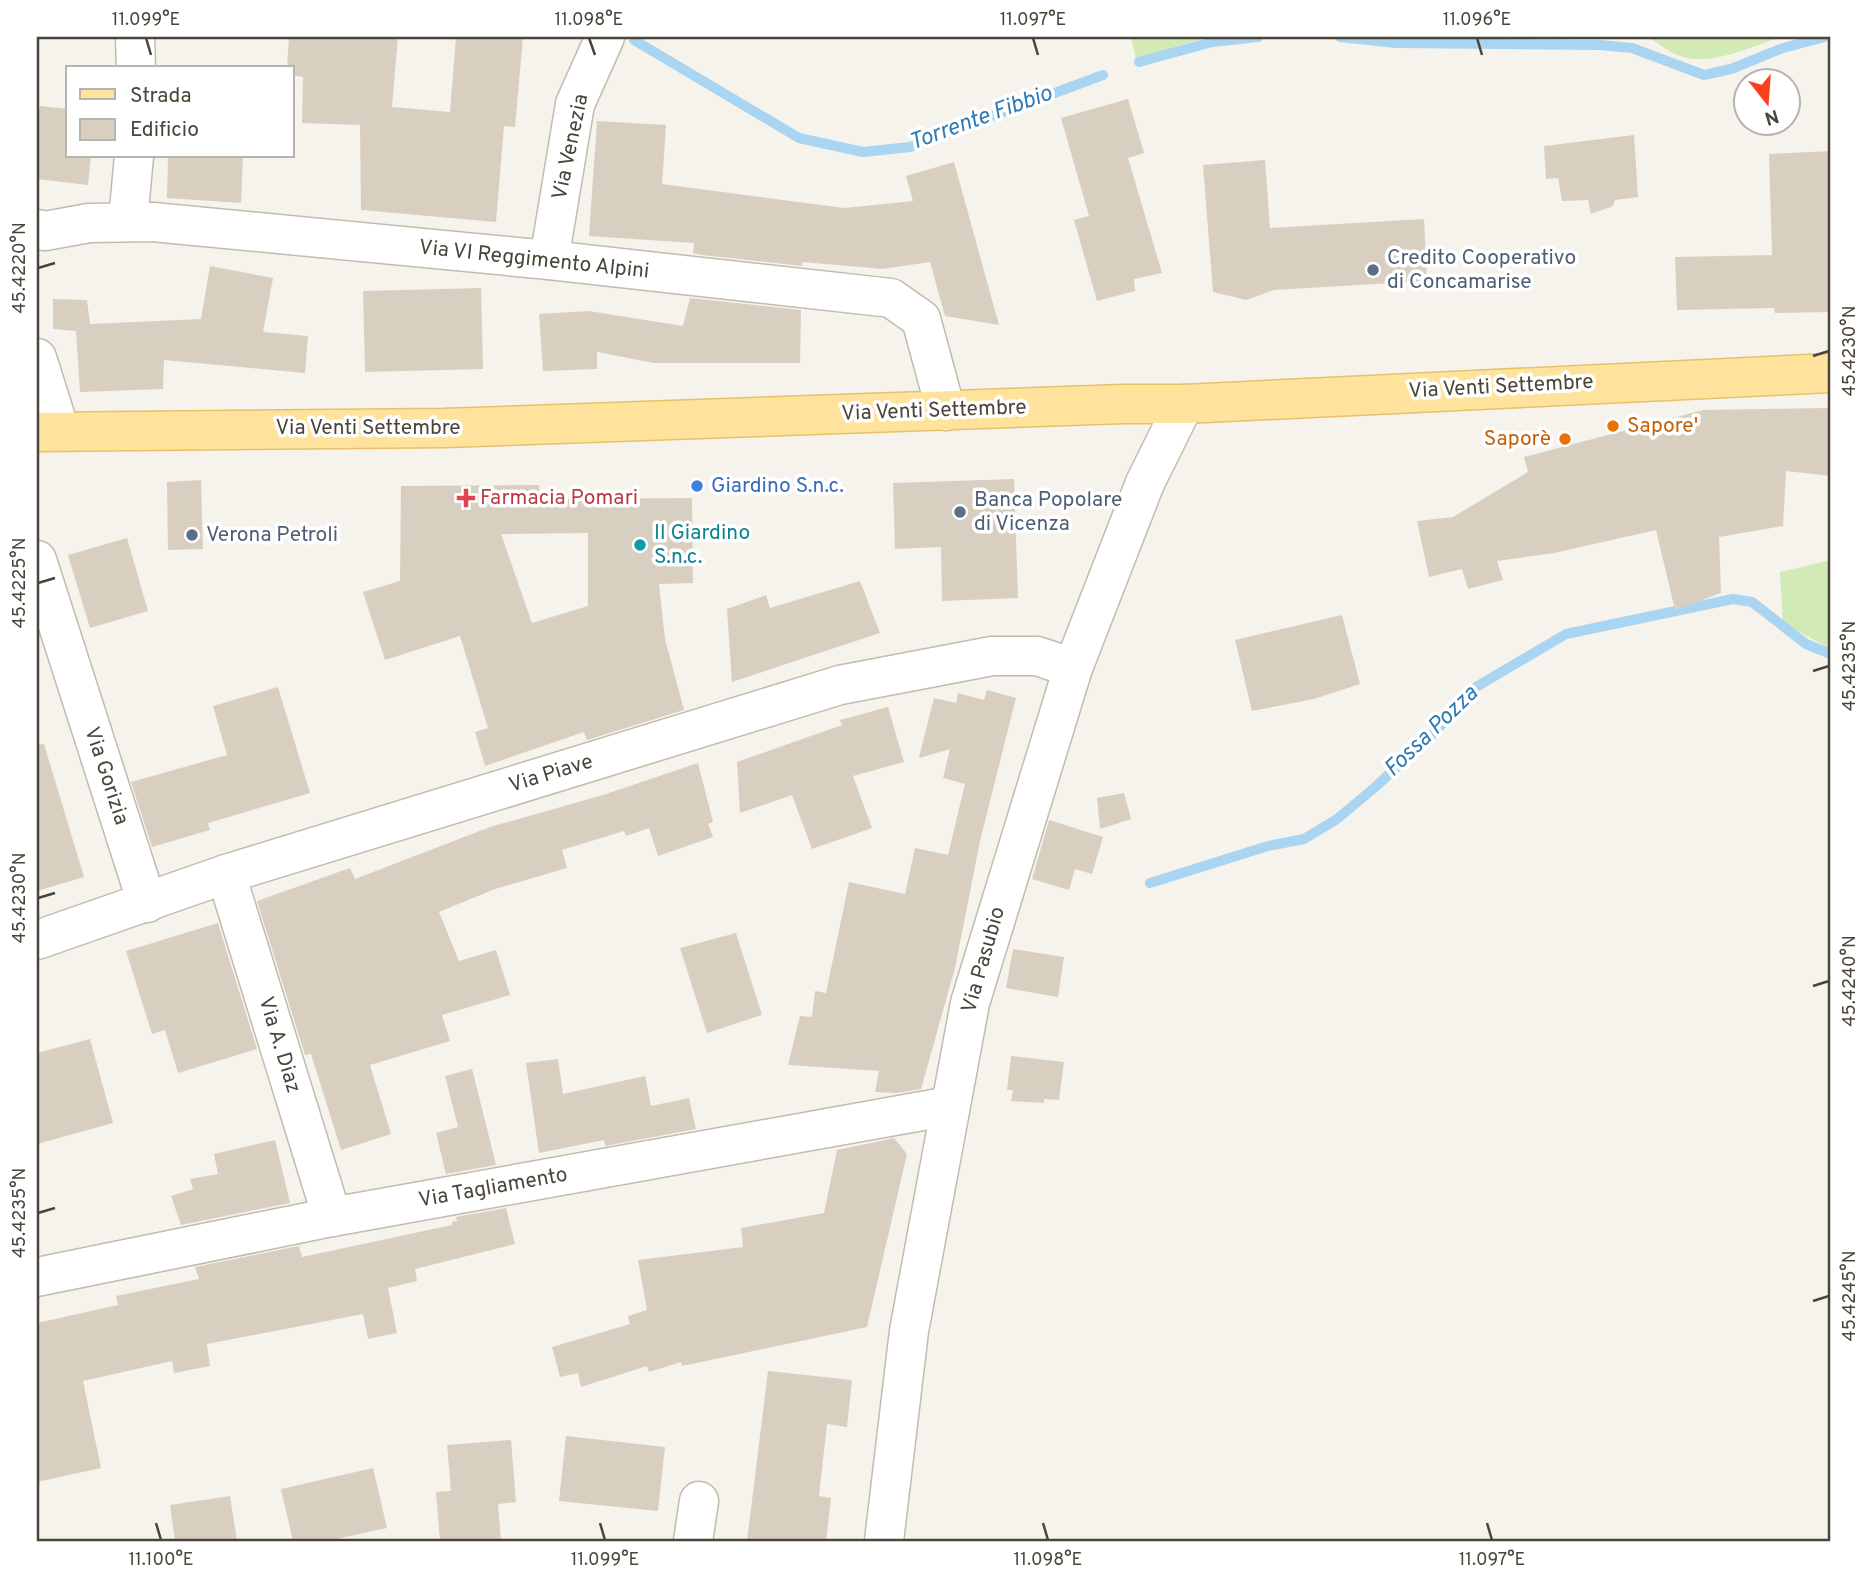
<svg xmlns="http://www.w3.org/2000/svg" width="1868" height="1578" font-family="Overpass,sans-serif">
<rect width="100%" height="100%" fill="#f6f3ec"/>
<!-- green -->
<g fill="#d2eab5">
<polygon points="1131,37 1208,37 1136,59"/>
<path d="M 1643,37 L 1782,37 C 1748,47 1712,68 1677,55 C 1664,50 1657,39 1643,37 Z"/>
<polygon points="1831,560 1831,649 1783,623 1780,572"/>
</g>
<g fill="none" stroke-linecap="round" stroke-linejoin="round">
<!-- stream -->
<g stroke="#a9d4f2" stroke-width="10">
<polyline points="1340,37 1396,43 1600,45 1632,48 1704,75 1731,69 1783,48 1825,37"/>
<polyline points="634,40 799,138 863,152 910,147 1103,75"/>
<polyline points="1139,62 1212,42 1258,37"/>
<polyline points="1150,883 1268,846 1304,839 1337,819 1373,789 1431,736 1476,687 1566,634 1733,599 1752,602 1806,644 1831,654"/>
</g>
</g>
<!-- building -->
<g fill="#d8cfc1" fill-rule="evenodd">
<polygon points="289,37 398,37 392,107 450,112 456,37 523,37 515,127 504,126 496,222 361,210 360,125 302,123 303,77 292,75 292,68 287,68"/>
<polygon points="1128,99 1144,153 1128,158 1162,273 1134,279 1135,291 1097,301 1074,220 1089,216 1061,118"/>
<polygon points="40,106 68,109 68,156 91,156 88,185 37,179 37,118"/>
<polygon points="597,121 666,125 662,184 844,208 913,201 906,176 954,162 999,325 945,316 930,262 883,269 802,262 802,266 702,255 693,253 694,243 589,236"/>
<polygon points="1634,135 1638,197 1615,200 1613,206 1591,214 1588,200 1562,201 1558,178 1546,179 1544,146"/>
<polygon points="1831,151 1831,312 1775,313 1774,308 1677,310 1675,257 1772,255 1769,154"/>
<polygon points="168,156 243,156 241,203 167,198"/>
<polygon points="1265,160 1270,228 1424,219 1427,281 1274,290 1246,300 1213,292 1203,165"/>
<polygon points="210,266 273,278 263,332 308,336 305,373 164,360 163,389 80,392 76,331 53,329 53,299 87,300 90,324 201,319"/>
<polygon points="481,288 483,369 365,372 363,291"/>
<polygon points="690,298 801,310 800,363 654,363 597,352 597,369 543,371 539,314 589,311 683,326"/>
<polygon points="1831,408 1831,476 1786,471 1783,526 1719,537 1721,593 1675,610 1656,530 1554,553 1497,561 1503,580 1468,589 1462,569 1429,577 1417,521 1453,517 1528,472 1524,457 1703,410"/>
<polygon points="1014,479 1018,598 942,601 941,547 895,549 893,483"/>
<polygon points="201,480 203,549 168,550 167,482"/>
<path d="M 539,485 L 539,499 L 692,498 L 693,583 L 659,584 L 665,639 L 684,710 L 587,740 L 584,732 L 485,766 L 475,732 L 488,728 L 460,636 L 385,660 L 363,592 L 400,581 L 401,486 ZM 588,533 L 588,606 L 532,623 L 501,534 Z"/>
<polygon points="127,538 148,611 90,628 68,555"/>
<polygon points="860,581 880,633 732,682 727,609 766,595 770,608"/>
<polygon points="1342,615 1360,684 1314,699 1252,711 1235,640"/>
<polygon points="278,687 310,793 208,823 210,830 152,847 131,782 227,755 213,706"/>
<polygon points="987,690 1016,698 980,841 955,968 921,1089 897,1093 875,1092 879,1071 788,1065 800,1016 812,1017 815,991 826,993 849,882 905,894 915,848 948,855 965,784 943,778 950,749 919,758 934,698 956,703 958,693 984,700"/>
<polygon points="888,707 904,762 853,776 872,828 812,849 792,795 740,813 737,762 842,725 840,720"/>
<polygon points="44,744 84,877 37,891 37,745"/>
<polygon points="698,763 713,822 708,824 713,837 658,856 649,828 626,836 624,831 562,850 567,868 495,889 439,912 459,961 496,950 510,995 442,1015 450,1041 370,1065 391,1134 341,1150 311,1054 305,1055 257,901 350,868 355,879 490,827 603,795"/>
<polygon points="1124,793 1131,819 1100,829 1097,798"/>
<polygon points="1049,820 1103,837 1092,874 1075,869 1069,890 1032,879"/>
<polygon points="218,923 257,1049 178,1073 165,1030 152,1034 126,951"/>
<polygon points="736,933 762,1015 707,1033 680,948"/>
<polygon points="1013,949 1064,957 1058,997 1006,988"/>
<polygon points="90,1039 113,1123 37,1144 37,1053"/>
<polygon points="1011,1056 1064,1062 1059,1100 1044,1099 1044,1103 1011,1101 1013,1090 1007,1090"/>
<polygon points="558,1059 563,1094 645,1076 651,1106 689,1098 696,1129 605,1146 604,1140 539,1153 526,1063"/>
<polygon points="472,1069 496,1165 446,1174 436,1133 458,1127 445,1076"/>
<polygon points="894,1138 907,1154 867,1327 682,1366 681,1362 649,1372 647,1366 581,1387 578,1373 560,1377 552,1347 630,1324 628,1316 647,1310 638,1260 743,1247 741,1228 824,1213 837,1150"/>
<polygon points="275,1140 290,1203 181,1225 171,1196 193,1189 190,1179 218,1174 214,1154"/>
<polygon points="506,1208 515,1244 415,1269 417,1281 388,1288 397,1333 368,1339 363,1314 207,1344 210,1366 174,1373 172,1361 83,1381 101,1468 37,1482 37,1323 118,1305 116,1296 199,1279 195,1267 299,1246 302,1257 452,1225 452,1222 457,1221 456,1217"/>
<polygon points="768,1371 852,1380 847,1427 827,1424 819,1496 831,1498 826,1541 747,1541"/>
<polygon points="566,1436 665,1447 658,1511 559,1501"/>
<polygon points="511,1440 516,1502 498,1504 501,1541 440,1541 436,1492 451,1491 447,1445"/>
<polygon points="373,1468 387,1528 327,1541 293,1541 281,1489"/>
<polygon points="230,1496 237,1541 175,1541 170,1505"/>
</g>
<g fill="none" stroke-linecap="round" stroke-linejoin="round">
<!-- minor casing -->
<g stroke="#c2bbae" stroke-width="41">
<g id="minor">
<polyline points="135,37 136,68"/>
<polyline points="128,221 134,156"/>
<polyline points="37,229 45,231 89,223 153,222 549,260 891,298 921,319 946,411"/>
<polyline points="549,260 575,104 605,37"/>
<polyline points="37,358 60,431"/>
<polyline points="37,560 147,903"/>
<polyline points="226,874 332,1217"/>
<polyline points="37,940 226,874 840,685 992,656 1037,656 1073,668"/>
<polyline points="37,1277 332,1217 950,1106"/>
<polyline points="693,1541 699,1501"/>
<polyline points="884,1541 909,1331 970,1003 1073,668 1145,483 1184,404"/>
</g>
</g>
<!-- major casing -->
<g stroke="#e6c16a" stroke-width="41">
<polyline id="major" points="37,432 444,428 1124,404 1184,404 1831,373"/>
</g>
<!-- minor -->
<use href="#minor" stroke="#fff" stroke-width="38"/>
<!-- major -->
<use href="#major" stroke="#ffe39c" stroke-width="38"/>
</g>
<!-- ticks -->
<path fill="none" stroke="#4b4439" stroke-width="2.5" d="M 146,38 L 151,55M 589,38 L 595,55M 1033,38 L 1038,55M 1477,38 L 1482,55M 38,268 L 55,263M 1813,356 L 1829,351M 38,583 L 55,578M 1813,671 L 1829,666M 38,898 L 55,893M 1813,986 L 1829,981M 38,1213 L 55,1208M 1813,1301 L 1829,1296M 156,1523 L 161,1540M 600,1523 L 605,1540M 1043,1523 L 1048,1540M 1487,1523 L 1492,1540"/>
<!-- markers -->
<g fill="#5c6f8a" stroke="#fff" stroke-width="2.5">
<circle cx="1373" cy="270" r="7"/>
<circle cx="960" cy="512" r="7"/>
<circle cx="192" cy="535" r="7"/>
</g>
<g fill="#e8710a" stroke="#fff" stroke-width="2.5">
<circle cx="1613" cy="426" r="7"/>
<circle cx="1565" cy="439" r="7"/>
</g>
<circle fill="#3f7fe0" stroke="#fff" stroke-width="2.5" cx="697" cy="486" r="7"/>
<path fill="#e0444e" stroke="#fff" stroke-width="2.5" d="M462.5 487.5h7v7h7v7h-7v7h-7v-7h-7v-7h7z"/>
<circle fill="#0f9aa8" stroke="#fff" stroke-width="2.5" cx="640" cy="545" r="7"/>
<g text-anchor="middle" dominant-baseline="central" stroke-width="7" stroke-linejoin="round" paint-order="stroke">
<!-- street labels -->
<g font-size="21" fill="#4b4439" stroke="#fff">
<text transform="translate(571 147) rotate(-78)">Via Venezia</text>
<text transform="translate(534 260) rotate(6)">Via VI Reggimento Alpini</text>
<text transform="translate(1501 387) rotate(-3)">Via Venti Settembre</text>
<text transform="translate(934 411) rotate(-2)">Via Venti Settembre</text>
<text x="368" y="428">Via Venti Settembre</text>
<text transform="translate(551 774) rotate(-17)">Via Piave</text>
<text transform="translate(106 776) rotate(72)">Via Gorizia</text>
<text transform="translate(984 960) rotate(-74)">Via Pasubio</text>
<text transform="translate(279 1045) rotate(73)">Via A. Diaz</text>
<text transform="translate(493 1188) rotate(-10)">Via Tagliamento</text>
</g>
<!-- service labels -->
<g font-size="21" fill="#4e5e75" stroke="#fff" text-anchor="start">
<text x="1387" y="258">Credito Cooperativo<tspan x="1387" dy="24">di Concamarise</tspan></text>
<text x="974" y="500">Banca Popolare<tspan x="974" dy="24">di Vicenza</tspan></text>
<text x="206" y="535">Verona Petroli</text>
</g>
<!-- food labels -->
<g font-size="21" fill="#c56008" stroke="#fff" text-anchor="start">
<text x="1627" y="426">Sapore'</text>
<text x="1551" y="439" text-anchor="end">Saporè</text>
</g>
<!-- shop labels -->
<g font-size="21" fill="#366cbe" stroke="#fff" text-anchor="start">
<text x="711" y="486">Giardino S.n.c.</text>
</g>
<!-- health labels -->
<g font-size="21" fill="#be3a42" stroke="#fff" text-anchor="start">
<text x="480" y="498">Farmacia Pomari</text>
</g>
<!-- culture labels -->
<g font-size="21" fill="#0d838f" stroke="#fff" text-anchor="start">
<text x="654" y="533">Il Giardino<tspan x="654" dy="24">S.n.c.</tspan></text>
</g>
<!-- water labels -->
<g font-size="23" font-style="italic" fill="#2e7ab2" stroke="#fff">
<text transform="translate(981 119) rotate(-20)">Torrente Fibbio</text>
<text transform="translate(1432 732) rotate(-44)">Fossa Pozza</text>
</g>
</g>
<!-- border -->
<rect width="1868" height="1578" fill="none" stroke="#ffffff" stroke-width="77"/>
<!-- legend -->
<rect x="66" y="66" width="228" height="91" fill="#ffffff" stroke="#b7b4b0" stroke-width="2"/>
<rect x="80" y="89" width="35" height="10" fill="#ffe39c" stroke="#b7b4b0" stroke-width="2"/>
<text x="130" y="102" font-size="21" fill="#4b4439">Strada</text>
<rect x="80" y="119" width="35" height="21" fill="#d8cfc1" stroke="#b7b4b0" stroke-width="2"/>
<text x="130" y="136" font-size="21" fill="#4b4439">Edificio</text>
<!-- north arrow -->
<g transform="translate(1767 102) rotate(163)"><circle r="33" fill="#ffffff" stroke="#b7b4b0" stroke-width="2"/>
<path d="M0-5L12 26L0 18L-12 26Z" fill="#fc3f1d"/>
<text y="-10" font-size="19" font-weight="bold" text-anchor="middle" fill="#4b4439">N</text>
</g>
<rect x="38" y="38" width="1791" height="1502" fill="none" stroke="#4b4439" stroke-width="2.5"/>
<g font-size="18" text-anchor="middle" fill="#4b4439">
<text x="146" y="25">11.099°E</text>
<text x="589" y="25">11.098°E</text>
<text x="1033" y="25">11.097°E</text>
<text x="1477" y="25">11.096°E</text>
<text transform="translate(19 268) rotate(-90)" y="6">45.4220°N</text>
<text transform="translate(1849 351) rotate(-90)" y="6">45.4230°N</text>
<text transform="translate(19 583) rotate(-90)" y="6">45.4225°N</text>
<text transform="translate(1849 666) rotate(-90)" y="6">45.4235°N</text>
<text transform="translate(19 898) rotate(-90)" y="6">45.4230°N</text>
<text transform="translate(1849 981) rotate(-90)" y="6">45.4240°N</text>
<text transform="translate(19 1213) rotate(-90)" y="6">45.4235°N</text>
<text transform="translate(1849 1296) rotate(-90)" y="6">45.4245°N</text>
<text x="161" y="1565">11.100°E</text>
<text x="605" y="1565">11.099°E</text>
<text x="1048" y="1565">11.098°E</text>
<text x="1492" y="1565">11.097°E</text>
</g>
</svg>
